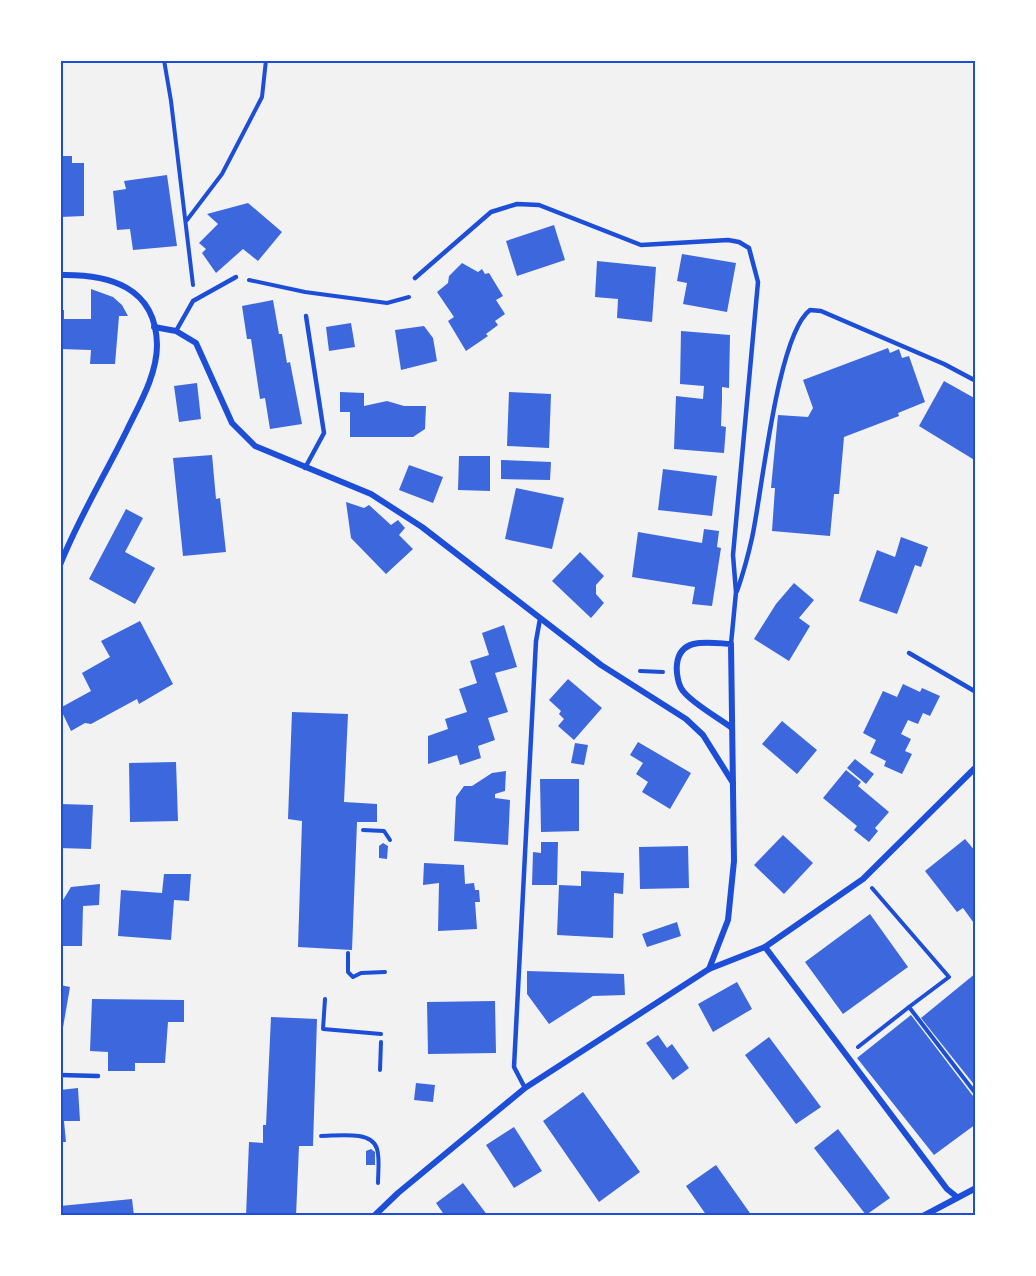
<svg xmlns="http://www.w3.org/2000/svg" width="1036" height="1276" font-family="'Open Sans',sans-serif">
<rect width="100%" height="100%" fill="#f2f2f2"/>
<!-- building -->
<g fill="#3d67dc">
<polygon points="60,156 72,156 72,163 84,163 84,216 60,217"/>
<polygon points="167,175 177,246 133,250 130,229 117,230 113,191 126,189 124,181"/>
<polygon points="248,203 282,232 258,261 243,249 216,273 202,253 206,249 199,243 218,224 207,214"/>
<polygon points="554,225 565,260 517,276 506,241"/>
<polygon points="682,254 736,263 727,312 683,304 687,283 677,281"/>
<polygon points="597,261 656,267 652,322 617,318 618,299 595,297"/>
<polygon points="462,263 478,272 482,269 485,274 489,273 503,296 496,300 505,314 495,321 498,325 486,334 488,336 466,351 448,321 454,317 437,292 448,283 449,276"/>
<polygon points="91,289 113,297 122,305 128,316 119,316 115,364 90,364 91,350 60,349 60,310 64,310 64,319 91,319"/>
<polygon points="273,300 279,334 282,334 287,363 290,362 302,424 270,429 265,398 260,399 251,339 247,339 242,306"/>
<polygon points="351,323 355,347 329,351 326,327"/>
<polygon points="424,326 433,338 437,361 401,370 395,330"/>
<polygon points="681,331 730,335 729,388 722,387 722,400 721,426 726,427 724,453 674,449 676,396 703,399 704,386 680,384"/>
<polygon points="888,348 890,353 899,349 902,358 909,356 925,402 898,413 899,416 844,437 839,494 834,494 830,536 772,531 775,488 771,488 778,415 808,417 813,408 803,380"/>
<polygon points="944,381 976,399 976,461 919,426"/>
<polygon points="197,383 201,419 179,422 174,386"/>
<polygon points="340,392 364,393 364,406 387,401 404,406 426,406 425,429 413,437 350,437 350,412 340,412"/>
<polygon points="509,392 551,394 549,448 507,446"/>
<polygon points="212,455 216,499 220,498 226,552 183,556 173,458"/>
<polygon points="459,456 490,456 490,491 458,490"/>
<polygon points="501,460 551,462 550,480 501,479"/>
<polygon points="409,465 443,477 433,503 399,490"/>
<polygon points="663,469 717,476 712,516 658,510"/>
<polygon points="516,488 564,498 552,549 505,539"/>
<polygon points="346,502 364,508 369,505 391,525 398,520 405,528 399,535 413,549 386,574 351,538"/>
<polygon points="126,509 143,518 125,552 155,568 135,604 89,579"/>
<polygon points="704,529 719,531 717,547 721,548 712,606 692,604 695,587 632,577 638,532 702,543"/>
<polygon points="901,537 928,547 921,567 915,565 897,614 859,601 877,550 895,557"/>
<polygon points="580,552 604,576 596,585 596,594 604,603 591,618 552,581"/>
<polygon points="794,583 814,600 799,618 810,626 789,661 754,639 776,604"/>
<polygon points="140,621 173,684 139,704 137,699 91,724 85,723 71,731 60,708 91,691 82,673 110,657 101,641"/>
<polygon points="504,625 517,667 495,673 508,712 488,718 495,740 478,746 481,758 460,765 457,755 428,764 428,736 448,729 445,719 467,712 459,689 477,683 470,661 489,655 482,633"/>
<polygon points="568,679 602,708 574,740 558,726 564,719 559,714 561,711 549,700"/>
<polygon points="903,684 920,692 922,688 940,696 930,716 923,713 918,724 908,720 901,734 911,739 905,751 912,754 902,774 884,766 886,761 870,753 876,740 863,733 883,691 897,697"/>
<polygon points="292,712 348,714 344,802 377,804 377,822 357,822 352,950 298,947 302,821 288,819"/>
<polygon points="782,721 817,750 797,774 762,744"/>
<polygon points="638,742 691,773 670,809 642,792 648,782 636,774 643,763 630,755"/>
<polygon points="575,743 588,745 584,765 571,763"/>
<polygon points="855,759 874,774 866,784 847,768"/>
<polygon points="176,762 178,821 130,822 129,763"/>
<polygon points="846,770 861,782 858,786 889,812 875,828 878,831 869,842 854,830 857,826 823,798"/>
<polygon points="506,771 505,791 495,794 495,798 510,800 508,845 454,841 456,797 464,786 472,786 492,773"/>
<polygon points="540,779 579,779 579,831 541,832"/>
<polygon points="60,804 93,805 91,849 60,848"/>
<polygon points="783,835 813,863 784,894 754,865"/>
<polygon points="965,839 976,852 976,926 963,908 957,912 925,871"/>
<polygon points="541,842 558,842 557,885 532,885 533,852 541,853"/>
<polygon points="383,843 388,846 387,859 379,858 379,846"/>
<polygon points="688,846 689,888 640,889 639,847"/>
<polygon points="424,863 464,865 465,884 474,883 475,890 479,890 480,902 475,902 477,929 438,931 439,883 423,885"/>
<polygon points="581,871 624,873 623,894 614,893 613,938 557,935 559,885 581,886"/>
<polygon points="164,874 191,874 189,901 174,900 171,940 118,936 121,890 162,893"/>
<polygon points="100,884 99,905 83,906 82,946 60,946 60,905 71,887"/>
<polygon points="870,914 908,967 843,1014 805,962"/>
<polygon points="677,922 681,936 647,947 642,934"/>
<polygon points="527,971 624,974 625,995 593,996 549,1024 527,994"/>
<polygon points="976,973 976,1087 921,1018"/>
<polygon points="737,982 752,1009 713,1032 698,1004"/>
<polygon points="60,985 70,987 61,1039 60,1039"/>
<polygon points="92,999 184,1000 184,1022 168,1022 165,1063 135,1063 135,1071 108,1071 108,1052 90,1051"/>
<polygon points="495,1001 496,1053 428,1054 427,1002"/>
<polygon points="911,1015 976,1100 976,1124 934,1155 857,1058"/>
<polygon points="271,1017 317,1019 313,1146 299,1146 296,1216 246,1216 249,1142 263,1143 263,1125 266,1125"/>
<polygon points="658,1035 667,1048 672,1044 689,1068 673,1080 646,1043"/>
<polygon points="769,1037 821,1107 796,1124 745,1055"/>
<polygon points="416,1083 435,1085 433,1102 414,1100"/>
<polygon points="78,1088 80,1121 64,1121 66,1142 60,1142 60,1090"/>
<polygon points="583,1092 640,1172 599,1202 543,1121"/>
<polygon points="514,1127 542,1171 514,1188 486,1145"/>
<polygon points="838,1129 890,1198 866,1215 814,1148"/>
<polygon points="371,1149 375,1152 375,1165 366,1165 366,1151"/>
<polygon points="716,1165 752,1216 707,1216 686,1186"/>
<polygon points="463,1183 488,1216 445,1216 436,1203"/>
<polygon points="132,1199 134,1216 60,1216 60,1206"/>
</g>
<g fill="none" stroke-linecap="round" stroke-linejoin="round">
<!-- path -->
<g stroke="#1d4ed8" stroke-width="4">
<polyline points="164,60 171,101 193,285"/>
<polyline points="187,220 222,174 262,97 266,60"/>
<polyline points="249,280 305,292 387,303 409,297"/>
<polyline points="640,671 663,672"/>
<polyline points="363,830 384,831 390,840"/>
<polyline points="872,888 949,977 909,1007 976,1094"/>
<polyline points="348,953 348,972 353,977 361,973 385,972"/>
<polyline points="325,999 323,1029 381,1034"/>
<polyline points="858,1047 909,1007"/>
<polyline points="380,1070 381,1042"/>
<path d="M 321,1136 C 337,1136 372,1130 377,1149 C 380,1158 378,1173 378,1183"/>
</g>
<!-- service -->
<g stroke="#1d4ed8" stroke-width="4.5">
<polyline points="415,278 491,212 517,204 539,205 641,245 728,240 739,242 749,248 758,282 733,555 736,592 731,644"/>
<polyline points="176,331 193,301 236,277"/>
<polyline points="305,468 324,433 306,316"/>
<path d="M 737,591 C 743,574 748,556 752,538 C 762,493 777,335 810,310 L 821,311 L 944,364 L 976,381"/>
<polyline points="909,653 976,692"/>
<polyline points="60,1075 98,1076"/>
<polyline points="525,1088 514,1067 536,641 540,619"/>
</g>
<!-- minor -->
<g stroke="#1d4ed8" stroke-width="6">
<path d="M 60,275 C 108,274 156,286 157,345 C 157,375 139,405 127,430 C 105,475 78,519 60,565"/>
<polyline points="154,327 176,331 196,343 232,423 255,446 371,494 422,527 601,665 686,719 703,735 733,783"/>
<polyline points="765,947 947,1189 957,1197"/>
<path d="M 709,969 L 728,920 L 734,861 L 731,644 C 711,643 680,636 677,664 C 676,672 678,685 683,691 C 693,704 719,718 732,728"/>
<polyline points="374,1216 398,1193 525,1088 709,969 765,947 863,879 976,767"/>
<polyline points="923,1216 976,1188"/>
</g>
</g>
<!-- border -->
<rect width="1036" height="1276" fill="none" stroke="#ffffff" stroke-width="123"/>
<rect x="62" y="62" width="912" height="1152" fill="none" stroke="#1d4ed8" stroke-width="2"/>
</svg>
